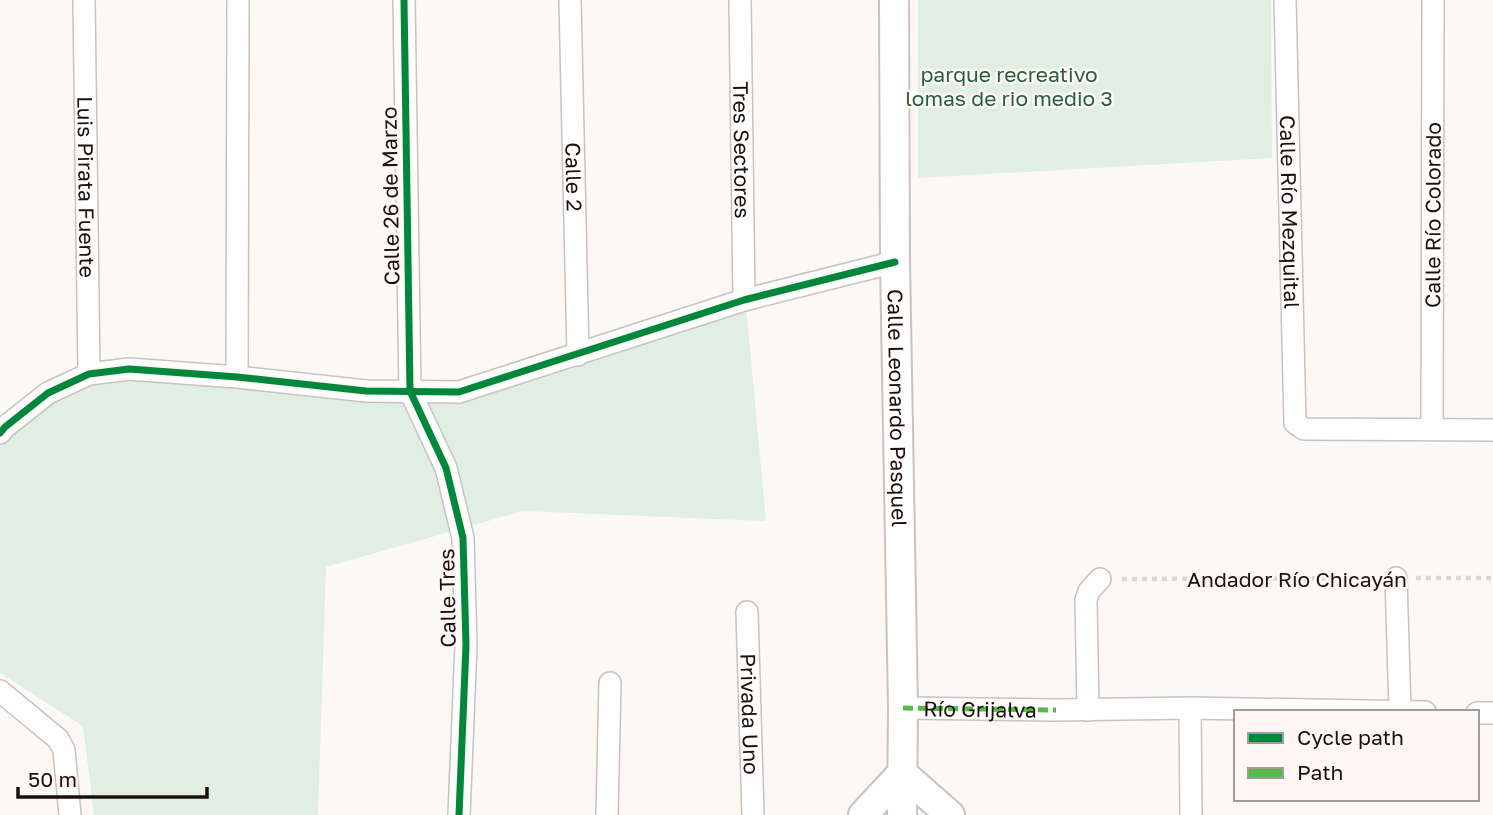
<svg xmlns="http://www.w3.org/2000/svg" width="1493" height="815" font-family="'Golos Text',sans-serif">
<rect width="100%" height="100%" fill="#fcf8f6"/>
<!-- green -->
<g fill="#e0efe2">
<polygon points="918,0 1271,0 1272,158 918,178"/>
<polygon points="745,295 766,521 523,511 326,567 318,815 94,815 83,726 0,673 0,430 79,376 427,393"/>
</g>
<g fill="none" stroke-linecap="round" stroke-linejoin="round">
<!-- street casing -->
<g stroke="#c9c2be" stroke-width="24">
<g id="street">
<path id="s1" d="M 84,0 L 89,374"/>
<polyline points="404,0 410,391 446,468 463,538 466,645 459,815"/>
<path id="s2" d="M 570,0 L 578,355"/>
<path id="s3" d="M 740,0 L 744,300"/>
<path id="s4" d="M 1285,0 L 1295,423 L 1304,429 L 1493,430"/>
<polyline points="237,377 238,0"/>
<path id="s5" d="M 1432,429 L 1433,0"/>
<polyline points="0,433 5,427 48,393 89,374 129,369 237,377 366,391 459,392 744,300 895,262"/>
<polyline points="1396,578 1400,711"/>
<path id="s6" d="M 747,612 L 753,815"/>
<polyline points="0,691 58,739 64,750 70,815"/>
<polyline points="903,708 1056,710 1190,708 1425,712"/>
<polyline points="1190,708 1191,815"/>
<polyline points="1088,710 1086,600 1089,591 1100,579"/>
<polyline points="1477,713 1493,713"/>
<polyline points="607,815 610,683"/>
</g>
</g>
<!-- secondary casing -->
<g stroke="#c9c2be" stroke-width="32">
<g id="secondary">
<path id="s7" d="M 894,0 L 895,262 L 903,708 L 902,815"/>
<polyline points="863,815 902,773 950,815"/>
</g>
</g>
<!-- path -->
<g stroke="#d9d8d7" stroke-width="4.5" stroke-dasharray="5 5" stroke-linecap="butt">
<polyline points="1416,578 1493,578"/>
<polyline points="1122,579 1376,578"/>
</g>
<!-- street -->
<use href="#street" stroke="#fffefe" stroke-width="21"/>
<!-- secondary -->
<use href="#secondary" stroke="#fffefe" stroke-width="28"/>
<!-- quiet -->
<path stroke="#58b947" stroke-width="5" stroke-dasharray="10 5" stroke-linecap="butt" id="s8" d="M 903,708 L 1056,710"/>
<!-- cycleway casing -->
<g stroke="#fef7f4" stroke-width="11">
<g id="cycleway">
<polyline points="404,0 410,391 446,468 463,538 466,645 459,815"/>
<polyline points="0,433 5,427 48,393 89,374 129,369 237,377 366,391 459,392 744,300 895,262"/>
</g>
</g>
<!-- cycleway -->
<use href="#cycleway" stroke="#00873e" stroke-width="7"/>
</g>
<g text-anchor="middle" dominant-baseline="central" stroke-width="5" stroke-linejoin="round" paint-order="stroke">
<!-- park labels -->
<g font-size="21" fill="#27603e" stroke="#fef7f4">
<text x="1009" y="74">parque recreativo<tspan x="1009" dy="24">lomas de rio medio 3</tspan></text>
</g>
<!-- street labels -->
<g font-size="21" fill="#1b100a" stroke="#fef7f4">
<text stroke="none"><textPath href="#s3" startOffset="150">Tres Sectores</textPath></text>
<text stroke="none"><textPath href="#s2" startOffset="177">Calle 2</textPath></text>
<text stroke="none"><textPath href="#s1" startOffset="187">Luis Pirata Fuente</textPath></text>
<text transform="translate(390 196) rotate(-91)">Calle 26 de Marzo</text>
<text stroke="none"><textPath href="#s4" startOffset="212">Calle Río Mezquital</textPath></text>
<text stroke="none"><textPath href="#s5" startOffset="214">Calle Río Colorado</textPath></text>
<text stroke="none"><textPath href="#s7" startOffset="408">Calle Leonardo Pasquel</textPath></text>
<text x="1297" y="579">Andador Río Chicayán</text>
<text transform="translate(447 598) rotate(-91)">Calle Tres</text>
<text stroke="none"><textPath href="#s8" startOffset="77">Río Grijalva</textPath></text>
<text stroke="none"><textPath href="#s6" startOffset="102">Privada Uno</textPath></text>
</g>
</g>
<!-- legend -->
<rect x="1234" y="710" width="245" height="91" fill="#fef7f4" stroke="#a39b96" stroke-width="2"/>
<rect x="1248" y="733" width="35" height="10" fill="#00873e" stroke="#a39b96" stroke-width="2"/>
<text x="1297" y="745" font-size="21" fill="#1b100a">Cycle path</text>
<rect x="1248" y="768" width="35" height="10" fill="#58b947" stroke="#a39b96" stroke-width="2"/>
<text x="1297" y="780" font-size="21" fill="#1b100a">Path</text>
<!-- scale -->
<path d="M18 787v10h189v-10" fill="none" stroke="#1b100a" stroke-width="3.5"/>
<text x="28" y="787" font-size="21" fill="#1b100a" stroke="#fef7f4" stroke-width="5" paint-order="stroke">50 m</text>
</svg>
